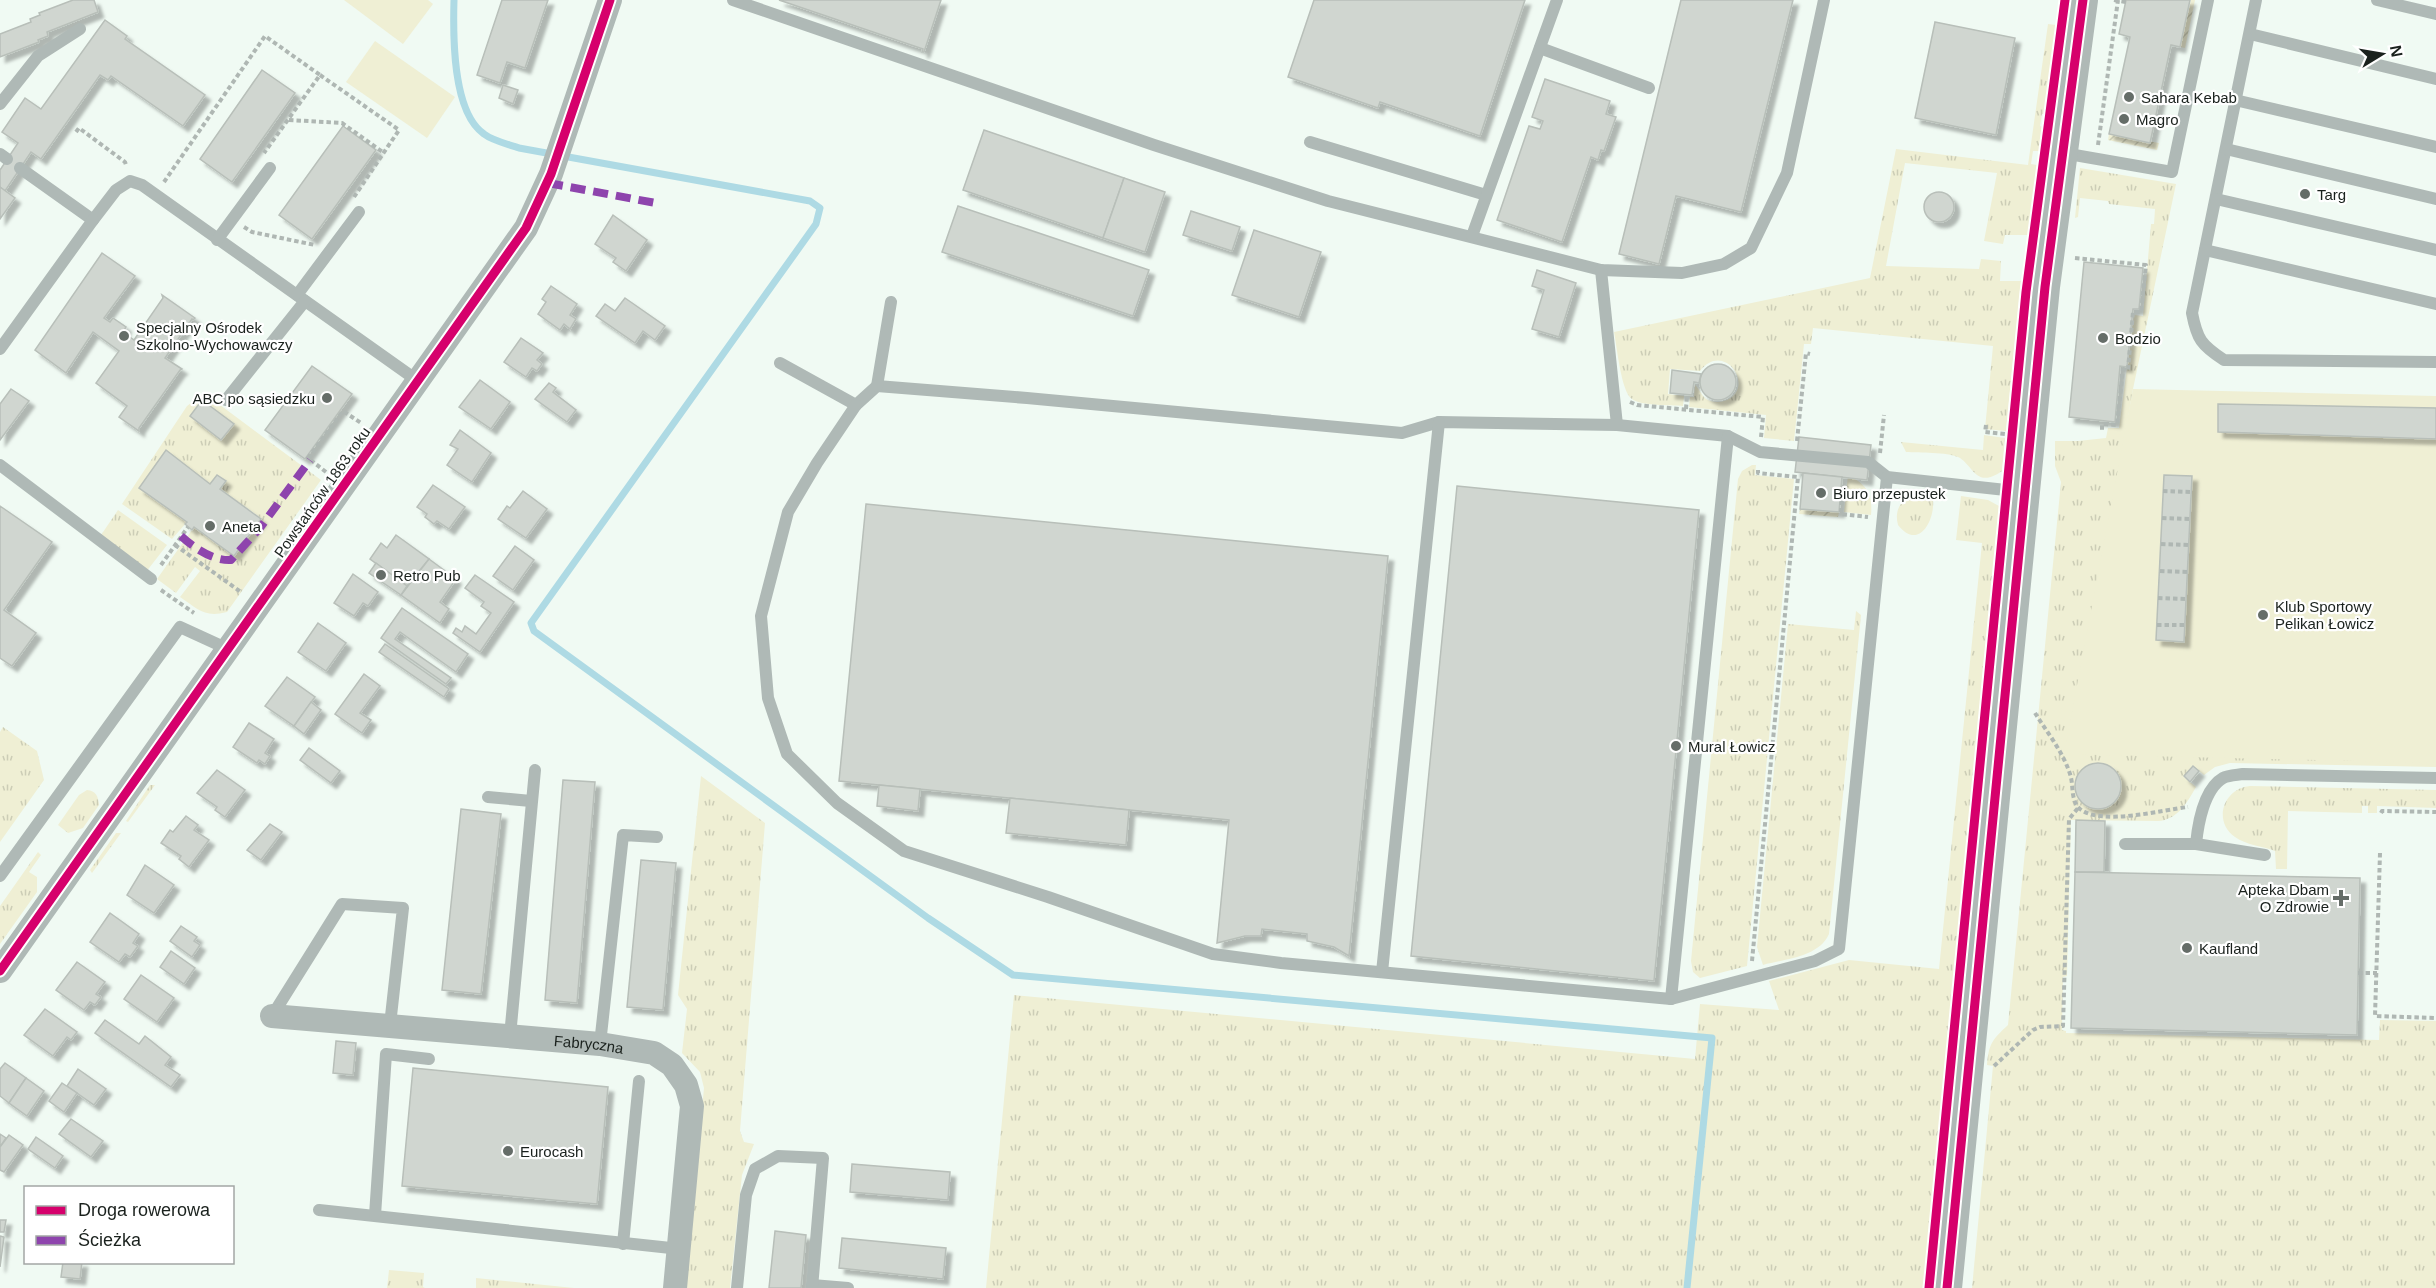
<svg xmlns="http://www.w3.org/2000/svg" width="2436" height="1288" font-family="Helvetica,sans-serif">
<defs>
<pattern id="grass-tufts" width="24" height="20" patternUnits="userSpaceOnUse" patternTransform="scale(1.5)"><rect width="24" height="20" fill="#efefd4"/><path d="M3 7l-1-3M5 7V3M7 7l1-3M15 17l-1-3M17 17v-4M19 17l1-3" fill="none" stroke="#cccdb6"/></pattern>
<pattern id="garden-furrows" width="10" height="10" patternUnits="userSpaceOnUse" patternTransform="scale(1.5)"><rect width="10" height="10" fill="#efefd4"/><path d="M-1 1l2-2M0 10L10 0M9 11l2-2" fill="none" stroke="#cccdb6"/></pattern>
<filter id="shadow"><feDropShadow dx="5.5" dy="5.5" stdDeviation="1.5" flood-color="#0004"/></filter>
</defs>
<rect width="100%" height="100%" fill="#f0faf3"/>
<!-- grass -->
<g fill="url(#grass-tufts)">
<path d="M 2048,24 L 2056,25 L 2044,114 L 2042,114 L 2040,126 L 2043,127 L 2039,151 L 2033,151 L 2031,164 L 2037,165 L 2028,235 L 2005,235 L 2003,244 L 1984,241 L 1997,173 L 1905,163 L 1886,266 L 1979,269 L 1981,259 L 2001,261 L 2000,281 L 2021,281 L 2006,431 L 1985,429 L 1993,346 L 1813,328 L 1811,344 L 1804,344 L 1794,441 L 1764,438 L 1766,415 L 1689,407 L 1690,397 L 1694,397 L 1695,385 C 1699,388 1701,395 1706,399 C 1711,402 1718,403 1724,401 C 1758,390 1725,339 1700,371 L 1670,369 L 1668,394 L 1684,396 L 1683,406 C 1671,405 1641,406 1632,399 C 1621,392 1617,346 1614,332 L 1870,278 L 1896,149 L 2028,165 Z"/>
<path d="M 2080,168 L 2176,184 L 2133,389 L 2118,475 L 2436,688 L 2436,767 L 2230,763 L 2215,767 L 2204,775 L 2193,766 L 2184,777 L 2196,787 C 2187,803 2177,820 2158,821 L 2071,820 L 2067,976 L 2063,977 L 2062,1030 L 2066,1031 L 2066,1033 L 2379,1040 L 2380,1020 L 2436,1021 L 2436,1288 L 1972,1288 L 1993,1066 L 1987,1065 C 1989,1043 1992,1040 2008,1025 L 2061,482 L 2055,466 L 2055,441 L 2078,441 L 2106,438 L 2108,428 L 2119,428 L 2134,315 L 2143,316 L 2151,224 L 2154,224 L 2155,209 L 2109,204 L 2108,201 L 2080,198 L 2078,217 L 2075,218 Z"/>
<path d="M 204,393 L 321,480 L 227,612 C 204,618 198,609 180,597 L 200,571 L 195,567 L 176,593 L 157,579 L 194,527 L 234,556 L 261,518 L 220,489 L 226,481 L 218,475 L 210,484 L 166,451 L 187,522 L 172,539 L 122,504 L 187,406 Z"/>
<path d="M 1984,435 L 2005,438 L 2002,471 C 1975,490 1973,464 1958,457 C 1947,452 1919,453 1906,452 L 1901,442 L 1983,450 Z"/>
<polygon points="1752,465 1756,465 1755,475 1794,479 1747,966 1700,978 1693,972 1691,961 1738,479 1742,471"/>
<path d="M 1848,475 C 1866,484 1873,494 1871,515 L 1844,512 Z"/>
<path d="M 1924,493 L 1933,500 C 1935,521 1918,551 1898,525 C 1893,506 1905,495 1924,493 Z"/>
<polygon points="1961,496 1988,500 1999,506 1924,1288 986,1288 1014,995 1695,1059 1700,1004 1779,1010 1769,981 1849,960 1939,969 1982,543 1956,540"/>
<polygon points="118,510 167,545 146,572 99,538"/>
<path d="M 1856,611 L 1861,615 L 1829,934 C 1819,957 1785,959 1763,965 L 1757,947 L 1788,624 L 1854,630 Z"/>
<polygon points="3,727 37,751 44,780 0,842 0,732"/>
<polygon points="701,776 765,823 740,1131 744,1142 754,1144 742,1175 730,1288 685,1288 704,1088 700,1072 682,1053 687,1009 678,995"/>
<polygon points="150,785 155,785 128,822 126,821"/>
<path d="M 2250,786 L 2436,790 L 2436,808 L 2377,806 L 2377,813 L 2368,813 L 2368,806 L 2362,806 L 2362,813 L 2288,811 L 2287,869 L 2276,869 L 2275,851 C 2262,846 2246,845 2235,837 C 2212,821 2224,788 2250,786 Z"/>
<path d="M 87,790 C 96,791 98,796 99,805 L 83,828 L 68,833 L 58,825 L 79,795 Z"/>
<polygon points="116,833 121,833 92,873 90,870"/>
<polygon points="38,852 41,855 29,872 37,877 37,892 0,944 0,906"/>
<polygon points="389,1270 424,1273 423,1287 425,1288 387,1288"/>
<polygon points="476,1278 574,1288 476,1288"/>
</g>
<!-- garden -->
<g fill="url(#garden-furrows)">
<polygon points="2191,0 2195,0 2185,48 2180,47"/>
<polygon points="2109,134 2159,143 2157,150 2108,140"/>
<polygon points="1800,509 1839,512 1838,517 1799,514"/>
</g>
<!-- pitch -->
<g fill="#efefd4">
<polygon points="344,0 428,0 433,4 403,44"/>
<polygon points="375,41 455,97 427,138 346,82"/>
<polygon points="2133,389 2436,396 2436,763 2064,754"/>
</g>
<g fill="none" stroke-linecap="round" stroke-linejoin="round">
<!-- stream -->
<path stroke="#aedae4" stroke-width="7" d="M 454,0 C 453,35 452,112 484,134 C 493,141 508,144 519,148 L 810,201 L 820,208 L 816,224 L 531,623 L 534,631 L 928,918 L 1013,975 L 1712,1038 L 1687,1288"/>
</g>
<!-- building -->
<g fill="#d0d6d0" stroke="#b8bfb9" stroke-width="1.5" filter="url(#shadow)">
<polygon points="73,0 94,0 98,12 47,32 48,36 38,40 39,42 0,57 0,34 31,22 30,19 40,15 39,13"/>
<polygon points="502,0 548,0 525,68 507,62 500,83 477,75"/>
<polygon points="779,0 941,0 924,52 922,52 923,49"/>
<polygon points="1314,0 1525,0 1480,136 1380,102 1378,108 1288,77"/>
<polygon points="1681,0 1793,0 1741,212 1676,196 1659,264 1619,254"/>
<polygon points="2126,0 2190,0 2180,47 2171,45 2150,143 2109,134 2130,37 2119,34"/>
<polygon points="105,20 127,36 125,39 205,95 183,126 111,76 108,80 100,75 41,159 31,152 5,191 0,187 0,170 18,143 2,132 25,98 41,109"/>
<polygon points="1935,22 2015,38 1996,135 1915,118"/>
<polygon points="262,70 295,93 232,182 200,159"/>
<polygon points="1545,79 1610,101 1606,114 1616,117 1604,151 1601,150 1598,160 1591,157 1562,242 1497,220 1529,126 1540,129 1543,121 1532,117"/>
<polygon points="503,85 518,90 513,104 499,98"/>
<polygon points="343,126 376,150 312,239 279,215"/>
<polygon points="984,130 1124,178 1103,238 963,190"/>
<polygon points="1124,178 1165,192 1145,252 1103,238"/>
<polygon points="0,187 15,198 0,219"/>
<circle cx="1939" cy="207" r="15"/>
<polygon points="958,206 1149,270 1133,316 942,252"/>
<polygon points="1191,211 1240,227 1232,251 1183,235"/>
<polygon points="613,215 647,240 626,271 613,262 616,258 595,244"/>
<polygon points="1254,230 1321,252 1299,317 1232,295"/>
<polygon points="102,253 135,276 104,318 110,322 113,318 126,327 123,332 134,340 163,298 162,295 195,318 193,320 192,319 165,358 182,369 180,370 139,428 139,431 119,417 127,406 96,383 119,351 93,332 66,373 35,350"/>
<polygon points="2084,262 2143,268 2139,309 2133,309 2127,367 2120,366 2115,422 2069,417"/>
<polygon points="1537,270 1576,283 1559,337 1532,329 1544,290 1532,286"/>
<polygon points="551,286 577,304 570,315 576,319 570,329 564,324 560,330 538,314 546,302 542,299"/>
<polygon points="625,298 665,326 655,340 643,331 635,343 596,316 605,304 615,311"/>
<polygon points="521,338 543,353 537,360 542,364 537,371 532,368 526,377 504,362"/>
<circle cx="1718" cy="382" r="18"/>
<polygon points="312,366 352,394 305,459 265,430"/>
<polygon points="1672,370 1701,374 1699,383 1694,382 1692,395 1670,393"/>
<polygon points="480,380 510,402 491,429 459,407"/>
<polygon points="549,383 556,388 553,392 576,410 567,422 535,399"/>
<polygon points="11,389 29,401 0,440 0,404"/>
<polygon points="202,400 234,424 221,440 190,416"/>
<polygon points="2218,404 2436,408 2436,439 2218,432"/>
<polygon points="460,430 491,453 472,482 447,465 458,449 450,445"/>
<polygon points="1799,437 1871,445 1867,480 1795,472"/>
<polygon points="166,450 210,484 217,475 226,481 220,489 261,519 234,556 194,527 192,530 185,524 187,522 139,488"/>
<polygon points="1803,473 1842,477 1839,512 1800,509"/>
<polygon points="2164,475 2192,476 2184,642 2156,640"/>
<polygon points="433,485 465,507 449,529 437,521 434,524 425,517 427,514 417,507"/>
<polygon points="1457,486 1699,510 1654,981 1411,956"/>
<polygon points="523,491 547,509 526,538 498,519 507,506 510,508"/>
<polygon points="866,504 1388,556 1349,956 1334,947 1307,941 1307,934 1262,929 1261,936 1245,936 1217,943 1229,820 839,781"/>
<polygon points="0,506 52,542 4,610 36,633 12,666 0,658"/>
<polygon points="396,535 429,559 407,586 370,559 381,543 387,548"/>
<polygon points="515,546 534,560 513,590 493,576"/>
<polygon points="429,559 456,579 440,602 449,609 440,623 401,595"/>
<polygon points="376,563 407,586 401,595 369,573"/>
<polygon points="353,574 378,592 368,606 363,603 354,616 334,603"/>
<polygon points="475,575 514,602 480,652 453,633 456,628 462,632 465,626 476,634 491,613 481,606 484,602 465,588"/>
<polygon points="402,608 468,654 456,672 400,632 395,639 451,678 446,684 381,638"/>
<polygon points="318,623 346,643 326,671 298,652"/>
<polygon points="385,644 449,689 444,697 379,652"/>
<polygon points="364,674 380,686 360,713 371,720 362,733 335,714"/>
<polygon points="287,677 315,697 294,726 265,706"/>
<polygon points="311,702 321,710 304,734 294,726"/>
<polygon points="249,723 274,739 265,753 270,756 265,764 259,760 257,763 233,747"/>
<polygon points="309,748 340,771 331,783 300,760"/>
<circle cx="2098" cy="786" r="23"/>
<polygon points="2193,766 2199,771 2190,782 2184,776"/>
<polygon points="217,770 245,790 225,817 215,810 217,807 197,793"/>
<polygon points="563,780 595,782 577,1003 545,1000"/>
<polygon points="879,785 920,789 918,811 877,806"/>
<polygon points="1010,798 1129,810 1126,845 1006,833"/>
<polygon points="461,809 501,814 481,994 442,990"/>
<polygon points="186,816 198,825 194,830 209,840 189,867 179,859 181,856 161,843 170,830 173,832"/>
<polygon points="2076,820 2105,821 2104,872 2075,872"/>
<polygon points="270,824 282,832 261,860 247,850"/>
<polygon points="641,860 676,863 663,1010 627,1007"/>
<polygon points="145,865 174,885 154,913 127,895"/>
<polygon points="2075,872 2360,878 2357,1035 2071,1028"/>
<polygon points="110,913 139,934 133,943 138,946 130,957 125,954 119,962 90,942"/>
<polygon points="181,926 197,937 194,941 200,945 192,957 170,941"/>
<polygon points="171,951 195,968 184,984 160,967"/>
<polygon points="77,962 105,982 96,994 101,997 95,1005 90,1002 84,1010 56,990"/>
<polygon points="141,975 174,998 157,1022 124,999"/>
<polygon points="45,1009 77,1032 71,1040 67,1037 53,1056 24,1035"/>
<polygon points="105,1020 139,1044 145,1036 171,1057 165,1065 180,1075 171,1087 95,1033"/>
<polygon points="336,1041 356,1043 353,1075 333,1073"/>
<polygon points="5,1063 26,1078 9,1103 0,1096 0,1069"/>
<polygon points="413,1068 608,1087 597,1204 402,1186"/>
<polygon points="78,1069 106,1089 94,1105 67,1086"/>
<polygon points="26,1078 44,1091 27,1116 9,1103"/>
<polygon points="62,1083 77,1093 64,1112 49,1101"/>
<polygon points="71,1119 103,1141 91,1157 59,1134"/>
<polygon points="0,1134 6,1138 0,1147"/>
<polygon points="9,1135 23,1145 4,1172 0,1170 0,1147"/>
<polygon points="36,1137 63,1156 55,1168 28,1149"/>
<polygon points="852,1164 950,1172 948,1200 850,1192"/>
<polygon points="0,1220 6,1220 4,1232 0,1232"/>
<polygon points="775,1231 806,1235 801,1288 769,1288"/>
<polygon points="0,1236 4,1237 0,1267"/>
<polygon points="842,1238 946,1248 943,1279 839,1268"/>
<polygon points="63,1262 82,1262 80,1279 61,1277"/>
</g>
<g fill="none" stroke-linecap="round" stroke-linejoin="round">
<!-- path -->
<g stroke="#afb7b3" stroke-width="4" stroke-dasharray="4.5 3" stroke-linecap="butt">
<polyline points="2114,0 2126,2"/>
<polyline points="320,75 399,130 354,197"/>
<polyline points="289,120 342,123 384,153"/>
<polyline points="76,132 79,128 125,162 126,165"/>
<polyline points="2098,145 2118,0"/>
<polyline points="164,182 265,36 320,75 264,153"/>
<polyline points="244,227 252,232 315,245"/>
<polyline points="2075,258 2146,265 2141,312 2133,312 2128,370 2123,369 2117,425 2102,424 2102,430"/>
<polyline points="1630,402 1637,405 1763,417 1761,437"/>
<polyline points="1686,409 1687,395"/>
<polyline points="1986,425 1985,432 2005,434"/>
<polyline points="1797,441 1806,353 1810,354"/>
<polyline points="1880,453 1884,415"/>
<polyline points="326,472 308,458 343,411 361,423"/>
<polyline points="2163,491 2193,492"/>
<polyline points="1840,495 1842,495 1841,514 1868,517"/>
<polyline points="2162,518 2192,519"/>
<polyline points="2161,544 2190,545"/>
<polyline points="175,545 241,592"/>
<polyline points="161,565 188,527"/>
<polyline points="2160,571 2189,572"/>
<polyline points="161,590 194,613"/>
<polyline points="2158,598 2187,599"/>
<polyline points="2157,625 2186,625"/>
<path d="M 2035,713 C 2047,732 2063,752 2070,774 C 2074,785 2070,800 2080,809 C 2101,826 2162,810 2188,807"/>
<polyline points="2381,813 2382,811 2436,812"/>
<polyline points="2380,853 2375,1016 2436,1018"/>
<polyline points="1752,961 1798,477 1758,473 1758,468"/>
<polyline points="2358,973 2377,973"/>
<polyline points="1994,1066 2033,1030 2040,1027 2063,1026 2069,819 2078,808"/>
</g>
<!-- service -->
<g stroke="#afb9b6" stroke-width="12">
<polyline points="733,0 1154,145 1328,201 1601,270 1682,273 1724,264 1751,248 1787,173 1824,0"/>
<path d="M 2256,0 L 2192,313 C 2197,339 2201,345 2224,360 L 2436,362"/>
<polyline points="2377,0 2436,14"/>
<polyline points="2250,34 2436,79"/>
<polyline points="1540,48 1649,88"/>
<polyline points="2235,100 2436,147"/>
<polyline points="0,104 38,56 80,29"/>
<polyline points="1310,142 1486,195"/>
<polyline points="2226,149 2436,199"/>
<polyline points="2063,153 2172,172 2208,0"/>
<polyline points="0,154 7,159"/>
<polyline points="20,168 93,220 116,190 130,181 142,185 418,381"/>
<polyline points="2216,199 2436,250"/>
<polyline points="1472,236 1557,0"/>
<polyline points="217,240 270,168"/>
<polyline points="2205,250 2436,304"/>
<polyline points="1601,270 1617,425"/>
<polyline points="297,295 359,212"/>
<polyline points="0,349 93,220"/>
<polyline points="780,363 856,405 877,386 1027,398 1402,433 1439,422 1617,425 1728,436 1760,452 1868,462 1887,477 2024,492"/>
<polyline points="877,386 891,302"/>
<polyline points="226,400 305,301"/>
<polyline points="856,405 817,463 788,512 761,616 768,698 787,754 837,803 904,851 1048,897 1213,954 1281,963 1671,999 1728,436"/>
<polyline points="0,465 151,579"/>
<polyline points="488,797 531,801"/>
<path d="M 2125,844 L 2196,844 C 2198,824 2204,789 2223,778 C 2228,775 2237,775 2243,774 L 2436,778"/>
<polyline points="2196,844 2265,855"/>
<polyline points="0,876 180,627 228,649"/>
<polyline points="1382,972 1439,422"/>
<polyline points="1671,999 1815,961 1839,949 1887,477"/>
<polyline points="272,1016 342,904 403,908 390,1025"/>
<polyline points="510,1036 535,770"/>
<polyline points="600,1044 623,835 657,837"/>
<polyline points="319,1210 680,1249"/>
<polyline points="375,1215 386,1054 429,1059"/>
<polyline points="623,1244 639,1081"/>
<polyline points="812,1285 848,1288"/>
<polyline points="737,1288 746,1195 755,1169 778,1156 823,1158 812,1288"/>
</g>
<!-- minor -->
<g stroke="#afb9b6" stroke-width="24">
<polyline points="0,971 526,228 551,174 610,0"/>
<path id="s1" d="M 272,1016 L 600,1044 L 654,1053 L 672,1065 L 686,1085 L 692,1106 L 675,1288"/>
</g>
<!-- tertiary -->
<polyline stroke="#afb9b6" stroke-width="30" points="1947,1288 2045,287 2083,0"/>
<!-- quiet -->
<g stroke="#8e44ad" stroke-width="8" stroke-dasharray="15 8" stroke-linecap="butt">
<polyline points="548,183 661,204"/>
<path d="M 181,536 C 194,548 213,561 231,560 L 260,528 L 310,460"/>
</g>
<!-- cycleway casing -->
<g stroke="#fff" stroke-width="13">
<g id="cycleway">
<polyline points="0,971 526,228 551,174 610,0"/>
<polyline points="1929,1288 2026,292 2065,0"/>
<polyline points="1947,1288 2045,287 2083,0"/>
</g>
</g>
<!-- cycleway -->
<use href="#cycleway" stroke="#d6006c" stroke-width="9"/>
</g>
<!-- markers -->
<g fill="#656d68" stroke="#fff" stroke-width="2">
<circle cx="2129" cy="97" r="6"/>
<circle cx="2124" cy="119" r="6"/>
<circle cx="2305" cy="194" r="6"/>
<circle cx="124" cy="336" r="6"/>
<circle cx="2103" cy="338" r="6"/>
<circle cx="327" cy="398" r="6"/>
<circle cx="1821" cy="493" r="6"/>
<circle cx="210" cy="526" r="6"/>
<circle cx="381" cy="575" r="6"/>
<circle cx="2263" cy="615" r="6"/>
<circle cx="1676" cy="746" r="6"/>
<path d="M2338 889h6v6h6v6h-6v6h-6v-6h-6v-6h6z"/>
<circle cx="2187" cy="948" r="6"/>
<circle cx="508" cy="1151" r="6"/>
</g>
<g text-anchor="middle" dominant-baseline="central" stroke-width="4.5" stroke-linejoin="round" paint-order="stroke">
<!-- poi labels -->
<g font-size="15" fill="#1a211d" stroke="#fff" text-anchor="start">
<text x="2141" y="97">Sahara Kebab</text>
<text x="2136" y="119">Magro</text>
<text x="2317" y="194">Targ</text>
<text x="136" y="327">Specjalny Ośrodek<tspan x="136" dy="17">Szkolno-Wychowawczy</tspan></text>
<text x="2115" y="338">Bodzio</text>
<text x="315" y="398" text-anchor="end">ABC po sąsiedzku</text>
<text x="1833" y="493">Biuro przepustek</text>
<text x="222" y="526">Aneta</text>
<text x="393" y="575">Retro Pub</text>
<text x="2275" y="606">Klub Sportowy<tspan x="2275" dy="17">Pelikan Łowicz</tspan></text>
<text x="1688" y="746">Mural Łowicz</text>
<text x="2329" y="889" text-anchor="end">Apteka Dbam<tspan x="2329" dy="17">O Zdrowie</tspan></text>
<text x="2199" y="948">Kaufland</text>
<text x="520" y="1151">Eurocash</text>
</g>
<!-- street labels -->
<g font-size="15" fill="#1a211d" stroke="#fff">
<text transform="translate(322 492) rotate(-55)">Powstańców 1863 roku</text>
<text stroke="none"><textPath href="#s1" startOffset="318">Fabryczna</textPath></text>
</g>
</g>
<!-- legend -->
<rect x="24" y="1186" width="210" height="78" fill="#ffffff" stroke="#a3a6a5" stroke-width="1.5"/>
<rect x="36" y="1206" width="30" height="9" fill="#d6006c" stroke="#a3a6a5" stroke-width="1.5"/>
<text x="78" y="1216" font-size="18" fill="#1a211d">Droga rowerowa</text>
<rect x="36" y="1236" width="30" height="9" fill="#8e44ad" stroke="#a3a6a5" stroke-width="1.5"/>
<text x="78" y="1246" font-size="18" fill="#1a211d">Ścieżka</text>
<!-- north arrow -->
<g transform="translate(2382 54) rotate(79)" stroke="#ffffff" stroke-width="4.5" paint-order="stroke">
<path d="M0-4.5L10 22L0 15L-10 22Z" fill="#1a211d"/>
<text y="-9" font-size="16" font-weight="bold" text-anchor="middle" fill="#1a211d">N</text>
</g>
</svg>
